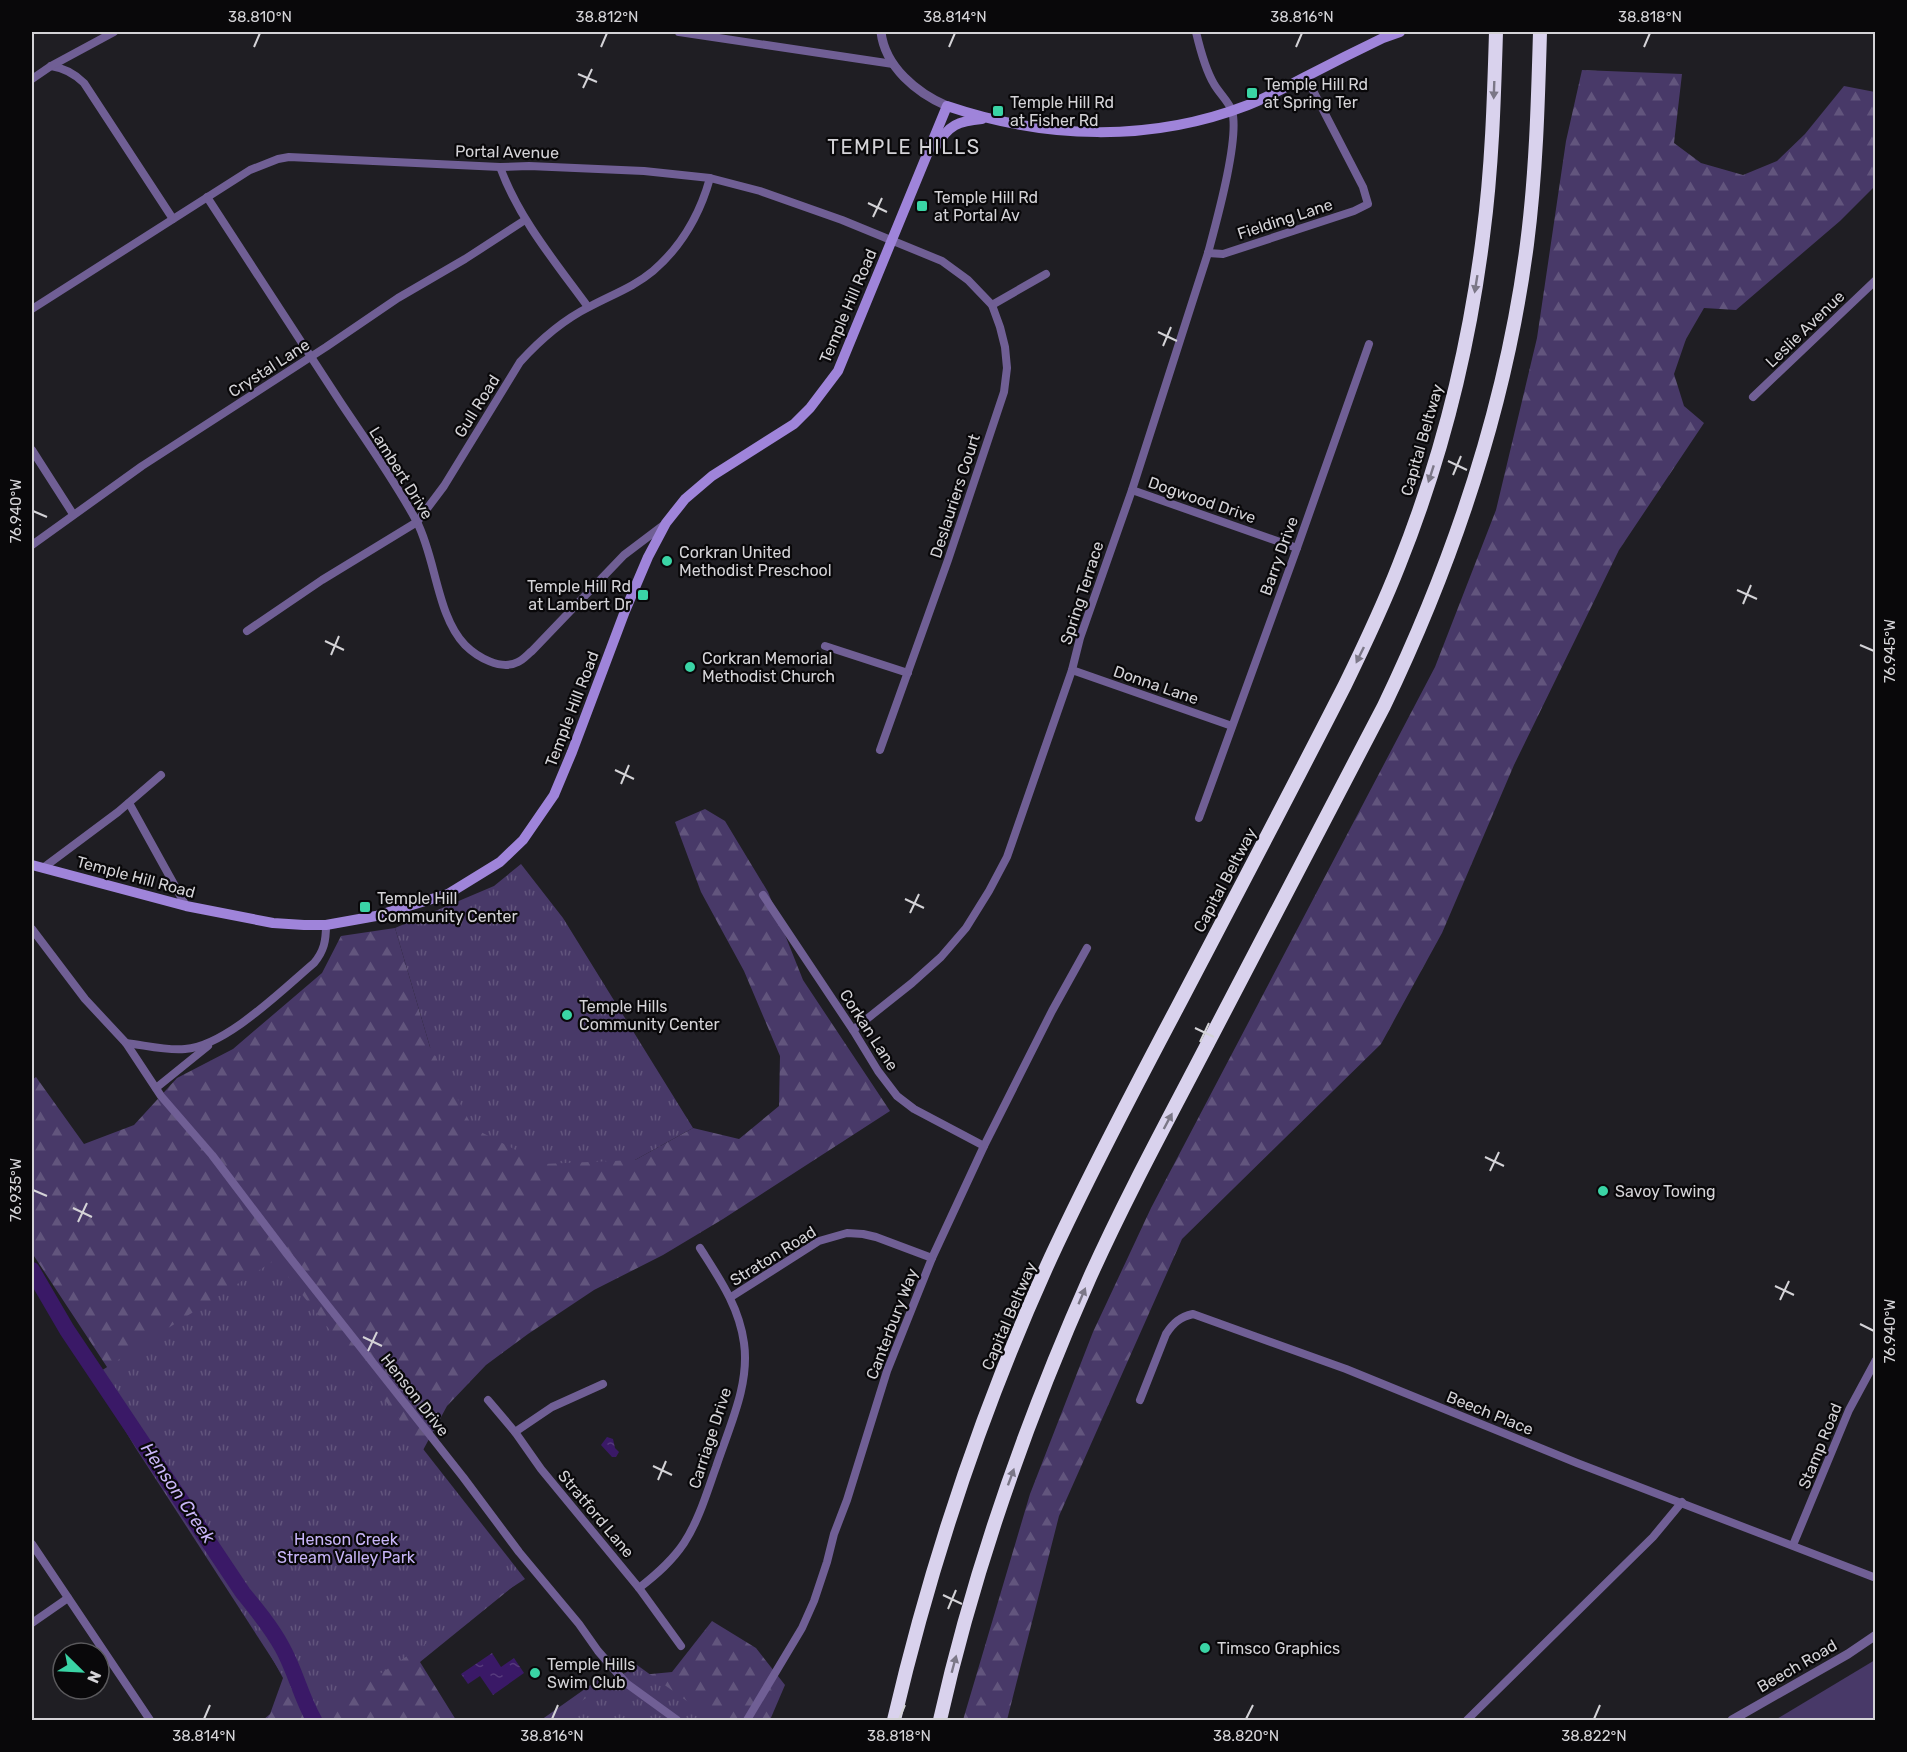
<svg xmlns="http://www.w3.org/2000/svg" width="1907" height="1752" font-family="Rubik,sans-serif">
<defs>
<pattern id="forest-firs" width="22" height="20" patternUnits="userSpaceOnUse" patternTransform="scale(1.5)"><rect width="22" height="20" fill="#483968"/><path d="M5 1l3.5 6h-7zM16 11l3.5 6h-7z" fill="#62557d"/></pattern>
<pattern id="park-tufts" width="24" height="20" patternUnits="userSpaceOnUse" patternTransform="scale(1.5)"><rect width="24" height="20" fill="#483968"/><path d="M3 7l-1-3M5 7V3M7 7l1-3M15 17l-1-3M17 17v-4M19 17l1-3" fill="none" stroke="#62557d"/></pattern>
<pattern id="water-ripples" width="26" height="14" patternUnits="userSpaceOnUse" patternTransform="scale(1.5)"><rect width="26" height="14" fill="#3a1967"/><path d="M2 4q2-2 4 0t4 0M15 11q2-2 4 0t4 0" fill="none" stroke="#563a7c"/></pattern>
</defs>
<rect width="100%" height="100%" fill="#1f1e23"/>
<!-- green -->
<polygon fill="#483968" points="1875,1660 1875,1720 1775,1720"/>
<!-- forest -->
<g fill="url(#forest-firs)">
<polygon points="1582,70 1682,74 1674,143 1701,163 1743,175 1777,161 1805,134 1844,86 1875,92 1875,186 1840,221 1736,310 1704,308 1686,339 1674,374 1684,406 1704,423 1619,550 1514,765 1442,933 1381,1044 1182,1239 1059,1516 1007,1720 963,1720 1030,1494 1093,1332 1151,1208 1435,667 1496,510 1537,338 1566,141"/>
<polygon points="705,809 725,821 768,892 803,980 890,1111 723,1219 663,1255 594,1290 528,1334 486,1365 447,1406 422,1452 521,1580 420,1662 456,1720 263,1720 270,1714 283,1678 132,1405 32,1253 32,1080 36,1077 84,1144 134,1125 177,1078 233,1049 322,973 341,936 395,928 430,1047 635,1160 693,1128 739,1139 779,1106 780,1056 744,971 701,892 675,822"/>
<polygon points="712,1621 756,1648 785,1685 770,1720 541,1720 599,1679 672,1672"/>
</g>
<!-- park -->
<g fill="url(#park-tufts)">
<polygon points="521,864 563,918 693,1128 635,1160 543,1164 473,1128 430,1047 395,928 494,886"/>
<polygon points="275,1260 525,1579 311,1719 135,1447 93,1376"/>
<polygon points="637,1665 713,1720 552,1720"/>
</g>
<!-- water -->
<g fill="url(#water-ripples)">
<polygon points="607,1437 613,1439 615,1448 619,1452 616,1457 612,1457 601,1445"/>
<polygon points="492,1653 501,1667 514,1658 524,1673 493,1695 480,1676 468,1684 461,1674"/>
</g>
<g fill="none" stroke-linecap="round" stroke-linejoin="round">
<!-- river -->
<path stroke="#3a1967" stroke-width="16" d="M 32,1270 L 67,1330 L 243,1593 C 257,1610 271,1627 282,1647 C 295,1670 301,1697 314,1720"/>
<!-- minor -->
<g stroke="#705f95" stroke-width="8">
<polyline points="679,32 893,64"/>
<path d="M 51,66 C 64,68 75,74 84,83 L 173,219"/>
<polyline points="32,79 51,66 114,32"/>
<path d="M 500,167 C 519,219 556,263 588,307"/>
<path d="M 207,197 C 251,265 296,334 341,403 C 367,442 395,481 417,522 C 436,559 437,616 465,645 C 477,657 501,671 518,662 C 523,660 528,654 532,651 L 624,555 L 665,524"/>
<polyline points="1208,253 1223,254 1354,211 1368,204 1363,187 1306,77"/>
<polyline points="992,305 1046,274"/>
<polyline points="32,309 250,170 278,159 289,157 500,167 529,166 644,171 710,178 760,191 842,220 942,261 968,280 992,305 1000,327 1005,347 1007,368 1004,392 948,560 880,750"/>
<polyline points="1753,397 1876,280"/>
<polyline points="32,450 73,514"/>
<polyline points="1132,490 1297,548"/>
<polyline points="32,545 142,466 326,347 398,298 465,259 525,220"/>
<path d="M 247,631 L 322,580 L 417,522 L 444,486 L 520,362 C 540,340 563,320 589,307 C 611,295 634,287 653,271 C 682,246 700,214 710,178"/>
<polyline points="825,646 908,673"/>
<polyline points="1072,670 1232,726"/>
<polyline points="129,803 186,906"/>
<polyline points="1199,818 1297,548 1369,344"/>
<polyline points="43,868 118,812 161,775"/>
<polyline points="763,895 853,1030 878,1071 897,1096 914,1109 984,1146"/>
<path d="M 32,929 L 85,999 L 126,1043 C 144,1045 167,1051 185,1049 C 226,1046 282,990 314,963 C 324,951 326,941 326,925"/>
<path d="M 853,1030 L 912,983 L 941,957 L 966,928 L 989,891 L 1007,857 L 1072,670 L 1080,638 L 1132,490 L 1208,253 C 1216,223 1240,138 1232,111 C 1229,102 1219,93 1214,84 C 1205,69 1200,49 1196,32"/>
<polyline points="126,1043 161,1096 212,1155 287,1254 463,1477 519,1552 579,1624 598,1651 626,1683 677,1720"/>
<polyline points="156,1088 208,1046"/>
<polyline points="731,1297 819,1241 847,1233 863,1234 876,1237 932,1258"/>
<polyline points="488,1400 515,1432 541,1469 639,1588 681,1646"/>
<path d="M 1140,1400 L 1166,1334 C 1173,1323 1180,1317 1193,1314 L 1346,1369 L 1577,1463 L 1876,1578"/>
<polyline points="515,1432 552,1407 603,1384"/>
<polyline points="32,1544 150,1720"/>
<polyline points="1793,1545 1849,1410 1876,1360"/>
<path d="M 639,1588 C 657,1574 672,1561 684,1543 C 699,1520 707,1492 716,1467 C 729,1427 750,1385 744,1343 C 739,1306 719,1278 700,1248"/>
<polyline points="32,1623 68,1598"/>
<polyline points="747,1720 802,1628 814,1601 827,1562 834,1534 847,1500 887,1371 932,1258 984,1146 1052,1011 1087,948"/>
<polyline points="1467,1720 1653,1537 1682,1502"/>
</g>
<!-- tertiary -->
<g stroke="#705f95" stroke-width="9">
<path d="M 881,32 C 885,67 917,93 947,106"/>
<polyline points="1732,1720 1848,1654 1876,1635"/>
</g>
<!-- secondary -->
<g stroke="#9f84da" stroke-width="10">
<path d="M 936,146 C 949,125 958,121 982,119"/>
<path d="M 32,865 L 186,906 L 273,923 L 304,925 L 326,925 L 376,916 L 448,894 L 500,862 L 523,840 L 554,795 L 572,752 L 625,611 L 648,557 L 666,523 L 685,499 L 712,476 L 794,424 L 810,408 L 838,371 L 947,106 C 1045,139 1150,143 1248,105 C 1269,97 1289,85 1309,75 C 1334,62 1358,50 1383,38 L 1400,32"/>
</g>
<!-- motorway -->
<g stroke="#d9d2ed" stroke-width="14">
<path d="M 894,1720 C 931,1562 983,1406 1051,1257 C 1090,1173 1133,1091 1177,1008 C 1233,901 1290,793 1345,685 C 1364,646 1383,606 1399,565 C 1441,460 1469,348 1483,236 C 1492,168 1494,100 1496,32"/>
<path d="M 940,1720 C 974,1569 1027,1419 1090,1277 C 1126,1197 1168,1120 1208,1043 C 1267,931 1326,819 1384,706 C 1454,560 1506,406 1527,244 C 1536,174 1538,103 1540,32"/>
</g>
</g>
<!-- one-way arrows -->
<defs><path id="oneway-solid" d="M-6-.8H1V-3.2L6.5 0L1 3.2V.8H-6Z" transform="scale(1.5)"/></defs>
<g fill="#7b7787">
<use href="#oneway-solid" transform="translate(1494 90) rotate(92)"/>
<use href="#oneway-solid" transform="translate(1476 284) rotate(99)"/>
<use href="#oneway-solid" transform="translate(1431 474) rotate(108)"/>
<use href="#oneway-solid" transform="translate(1360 655) rotate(116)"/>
<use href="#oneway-solid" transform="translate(1168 1121) rotate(-62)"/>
<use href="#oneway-solid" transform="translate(1082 1296) rotate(-67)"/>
<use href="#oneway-solid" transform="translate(1011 1477) rotate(-70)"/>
<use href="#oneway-solid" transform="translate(954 1664) rotate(-75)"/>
</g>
<!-- ticks -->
<path fill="none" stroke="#d4d3d7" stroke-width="2" d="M 254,47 L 260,33M 601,47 L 607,33M 949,47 L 955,33M 1296,47 L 1302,33M 1644,47 L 1650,33M 578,74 L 597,82M 583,88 L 592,69M 868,203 L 887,212M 873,217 L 882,198M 1158,332 L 1177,341M 1163,346 L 1171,327M 1448,461 L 1467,470M 1453,475 L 1461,456M 33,511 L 47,517M 1737,590 L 1757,599M 1743,604 L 1751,585M 325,641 L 344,650M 1860,645 L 1874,651M 331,655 L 339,636M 615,770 L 634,779M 621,784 L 629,765M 905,899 L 924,908M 910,913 L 919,894M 1195,1028 L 1214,1037M 1200,1042 L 1209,1023M 1485,1157 L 1504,1166M 1490,1171 L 1499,1152M 33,1190 L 47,1196M 73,1208 L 92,1217M 78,1222 L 87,1203M 1775,1286 L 1794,1295M 1780,1300 L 1789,1281M 1860,1324 L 1874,1331M 363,1337 L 382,1346M 368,1351 L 377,1332M 653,1466 L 672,1475M 658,1480 L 666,1461M 943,1595 L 962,1604M 948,1609 L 956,1590M 204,1719 L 210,1705M 552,1719 L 558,1705M 899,1719 L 905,1705M 1246,1719 L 1253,1705M 1594,1719 L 1600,1705"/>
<!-- markers -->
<g fill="#3ad4a5" stroke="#09080a" stroke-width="2">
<rect x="1246" y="87" width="12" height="12" rx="3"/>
<rect x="992" y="105" width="12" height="12" rx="3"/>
<rect x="916" y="200" width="12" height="12" rx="3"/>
<circle cx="667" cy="561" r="6"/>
<rect x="637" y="589" width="12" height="12" rx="3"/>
<circle cx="690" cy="667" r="6"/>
<rect x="359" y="901" width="12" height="12" rx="3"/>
<circle cx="567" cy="1015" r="6"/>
<circle cx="1603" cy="1191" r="6"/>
<circle cx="1205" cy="1648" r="6"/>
<circle cx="535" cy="1673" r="6"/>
</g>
<g text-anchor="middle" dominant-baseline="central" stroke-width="4.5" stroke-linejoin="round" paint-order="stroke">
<!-- poi labels -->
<g font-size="16" fill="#d4d3d7" stroke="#09080a" text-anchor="start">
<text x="1264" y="84">Temple Hill Rd<tspan x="1264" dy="18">at Spring Ter</tspan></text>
<text x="1010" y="102">Temple Hill Rd<tspan x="1010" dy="18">at Fisher Rd</tspan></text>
<text x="934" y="197">Temple Hill Rd<tspan x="934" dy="18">at Portal Av</tspan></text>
<text x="679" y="552">Corkran United<tspan x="679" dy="18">Methodist Preschool</tspan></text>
<text x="631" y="586" text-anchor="end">Temple Hill Rd<tspan x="631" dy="18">at Lambert Dr</tspan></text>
<text x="702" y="658">Corkran Memorial<tspan x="702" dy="18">Methodist Church</tspan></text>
<text x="377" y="898">Temple Hill<tspan x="377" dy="18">Community Center</tspan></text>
<text x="579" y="1006">Temple Hills<tspan x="579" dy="18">Community Center</tspan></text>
<text x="1615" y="1191">Savoy Towing</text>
<text x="1217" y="1648">Timsco Graphics</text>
<text x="547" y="1664">Temple Hills<tspan x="547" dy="18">Swim Club</tspan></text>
</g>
<!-- street labels -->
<g font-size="16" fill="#d4d3d7" stroke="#09080a">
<text transform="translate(507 152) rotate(1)">Portal Avenue</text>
<text transform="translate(1285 219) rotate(-18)">Fielding Lane</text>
<text transform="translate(848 306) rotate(-67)">Temple Hill Road</text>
<text transform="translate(1805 329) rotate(-44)">Leslie Avenue</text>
<text transform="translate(269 368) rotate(-33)">Crystal Lane</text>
<text transform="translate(477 406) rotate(-58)">Gull Road</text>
<text transform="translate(1422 440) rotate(-74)">Capital Beltway</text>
<text transform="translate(401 473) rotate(58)">Lambert Drive</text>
<text transform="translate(955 496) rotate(-72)">Deslauriers Court</text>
<text transform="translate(1202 500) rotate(19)">Dogwood Drive</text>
<text transform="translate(1279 556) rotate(-70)">Barry Drive</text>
<text transform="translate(1082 593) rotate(-72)">Spring Terrace</text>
<text transform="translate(1156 685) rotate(19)">Donna Lane</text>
<text transform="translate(572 709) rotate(-69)">Temple Hill Road</text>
<text transform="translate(136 877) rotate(15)">Temple Hill Road</text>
<text transform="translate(1225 880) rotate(-62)">Capital Beltway</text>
<text transform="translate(869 1030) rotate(57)">Corkan Lane</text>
<text transform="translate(773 1256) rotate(-32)">Straton Road</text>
<text transform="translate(1009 1316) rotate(-67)">Capital Beltway</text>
<text transform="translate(892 1324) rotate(-69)">Canterbury Way</text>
<text transform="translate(415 1395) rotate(52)">Henson Drive</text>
<text transform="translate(1490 1413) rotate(22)">Beech Place</text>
<text transform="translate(710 1438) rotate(-72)">Carriage Drive</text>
<text transform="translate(1820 1446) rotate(-68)">Stamp Road</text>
<text transform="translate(596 1514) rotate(50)">Stratford Lane</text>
<text transform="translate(1797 1666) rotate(-30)">Beech Road</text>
</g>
<!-- park labels -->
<g font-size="16" fill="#c8b5f8" stroke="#09080a">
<text x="346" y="1539">Henson Creek<tspan x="346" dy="18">Stream Valley Park</tspan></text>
</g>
<!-- water labels -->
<g font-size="18" font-style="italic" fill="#c9b5f8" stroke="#09080a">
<text transform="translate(178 1493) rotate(56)">Henson Creek</text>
</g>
<!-- quarter labels -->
<g font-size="20" letter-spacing="1.5" fill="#d4d3d7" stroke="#09080a">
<text x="904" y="147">TEMPLE HILLS</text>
</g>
</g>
<!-- border -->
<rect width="1907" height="1752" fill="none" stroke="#09080a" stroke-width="66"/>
<!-- north arrow -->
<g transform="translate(81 1671) rotate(114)"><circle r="28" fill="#09080a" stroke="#5a595c" stroke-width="1.5"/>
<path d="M0-4.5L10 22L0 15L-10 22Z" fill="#3ad4a5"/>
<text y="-9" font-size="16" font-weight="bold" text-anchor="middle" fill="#d4d3d7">N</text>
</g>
<rect x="33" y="33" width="1841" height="1686" fill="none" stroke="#d4d3d7" stroke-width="2"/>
<g font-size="15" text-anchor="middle" fill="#d4d3d7">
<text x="260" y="22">38.810°N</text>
<text x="607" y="22">38.812°N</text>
<text x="955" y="22">38.814°N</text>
<text x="1302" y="22">38.816°N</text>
<text x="1650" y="22">38.818°N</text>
<text transform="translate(16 511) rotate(-90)" y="5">76.940°W</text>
<text transform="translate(1890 651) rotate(-90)" y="5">76.945°W</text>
<text transform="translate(16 1190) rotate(-90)" y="5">76.935°W</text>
<text transform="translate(1890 1331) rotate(-90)" y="5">76.940°W</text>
<text x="204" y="1741">38.814°N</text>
<text x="552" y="1741">38.816°N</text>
<text x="899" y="1741">38.818°N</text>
<text x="1246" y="1741">38.820°N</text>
<text x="1594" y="1741">38.822°N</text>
</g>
</svg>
